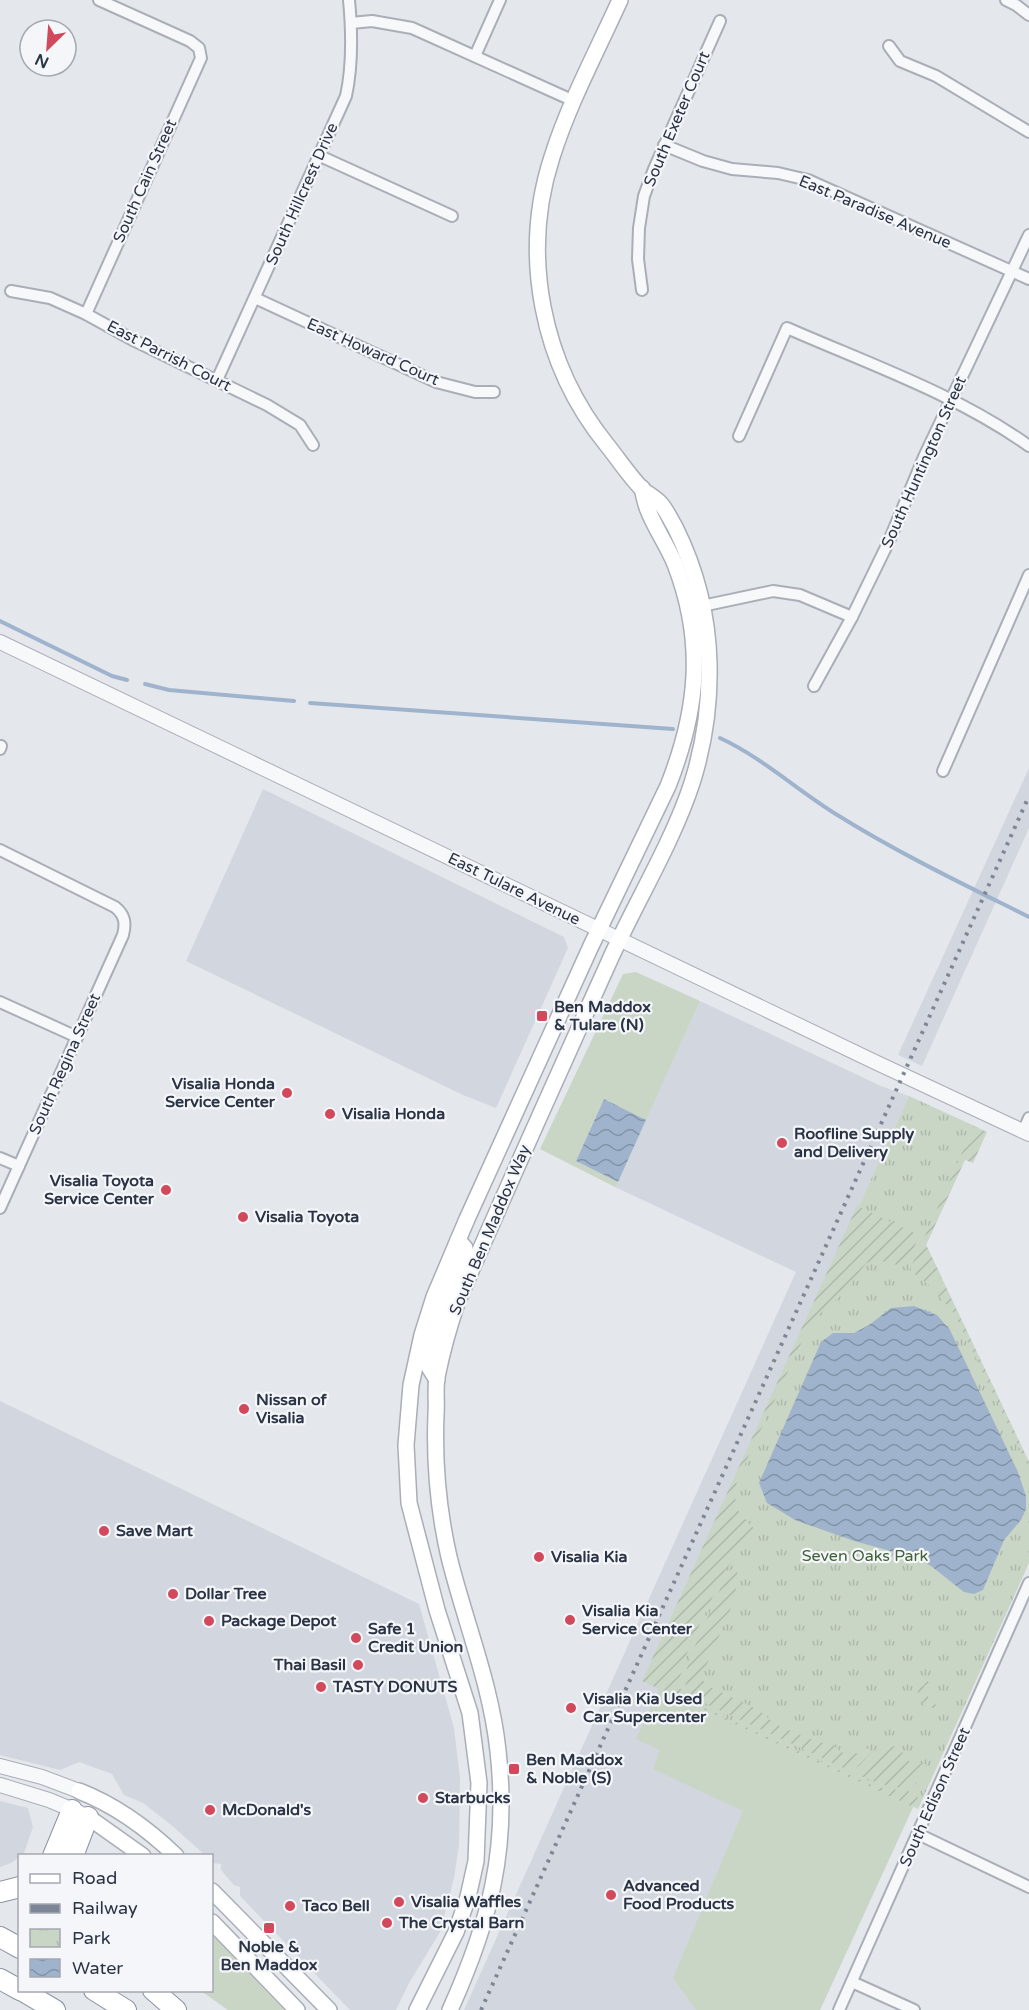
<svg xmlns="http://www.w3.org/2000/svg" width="1029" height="2010" font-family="'Varela Round',sans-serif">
<defs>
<pattern id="park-tufts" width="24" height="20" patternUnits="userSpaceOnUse" patternTransform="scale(1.5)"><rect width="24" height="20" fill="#c9d6c5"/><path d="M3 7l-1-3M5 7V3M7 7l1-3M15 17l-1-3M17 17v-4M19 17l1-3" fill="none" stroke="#adb8ab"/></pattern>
<pattern id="garden-furrows" width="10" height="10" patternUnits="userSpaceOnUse" patternTransform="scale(1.5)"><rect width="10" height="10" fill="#c9d6c5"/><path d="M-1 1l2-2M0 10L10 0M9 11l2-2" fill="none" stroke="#adb8ab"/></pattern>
<pattern id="water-waves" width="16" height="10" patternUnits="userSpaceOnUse" patternTransform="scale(1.5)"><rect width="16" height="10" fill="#9fb4cc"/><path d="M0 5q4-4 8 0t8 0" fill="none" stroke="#8293a7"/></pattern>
</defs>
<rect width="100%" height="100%" fill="#e4e7ec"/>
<!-- built -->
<g fill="#d2d6de">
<polygon points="1029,768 1029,828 922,1066 898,1055"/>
<polygon points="263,789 564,937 568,948 496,1108 463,1095 186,961"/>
<polygon points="700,1001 881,1086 909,1096 642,1681 913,1807 820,2010 464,2010 796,1272 615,1187"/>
<polygon points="0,1401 419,1604 454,1728 460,1778 459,1845 454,1878 440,1932 409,1983 396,2010 350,2010 240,1896 240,1887 234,1885 221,1870 221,1864 212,1863 212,1856 205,1855 170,1824 143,1803 124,1795 112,1774 79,1762 60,1770 0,1755"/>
<polygon points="0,1801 28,1808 33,1827 24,1853 11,1863 0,1867"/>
</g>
<!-- grass -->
<g fill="#c9d6c5">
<polygon points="636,972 700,1001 646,1120 604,1099 576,1161 618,1182 615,1187 540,1149 623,974"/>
<polygon points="659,1689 913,1807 820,2010 696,2010 673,1978 743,1811 653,1769 660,1750 636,1739"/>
<polygon points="212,1935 284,2010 228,2010 201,1991 212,1990"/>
</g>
<!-- park -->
<polygon fill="url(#park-tufts)" points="909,1096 979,1128 926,1245 1029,1462 1029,1563 918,1809 642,1681"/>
<!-- garden -->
<g fill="url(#garden-furrows)">
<polygon points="974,1126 987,1132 973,1163 965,1160 926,1245 942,1278 930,1286 911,1271 911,1267"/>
<path d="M 857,1206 L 919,1235 L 918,1239 L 905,1267 L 878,1260 L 866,1263 L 846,1291 L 815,1318 L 805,1335 L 737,1481 C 734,1497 734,1510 747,1522 C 752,1526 754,1527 755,1533 L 724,1572 L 688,1650 L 679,1680 L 681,1691 L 690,1701 L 876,1787 L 914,1792 L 918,1797 L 913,1807 L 642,1681 Z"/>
<polygon points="943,1281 1029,1462 1029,1468 954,1313 932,1289"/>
<polygon points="738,1561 736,1589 731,1608 701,1678 708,1686 759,1710 775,1724 800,1735 818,1742 833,1745 841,1752 849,1755 859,1753 868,1748 871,1753 859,1766 850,1771 694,1698 687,1690 684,1678 691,1655 725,1578"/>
<path d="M 923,1678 L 930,1683 L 924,1686 L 929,1699 L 933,1697 L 937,1709 C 914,1703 914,1698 923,1678 Z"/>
<path d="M 893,1746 C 909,1750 900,1767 926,1764 L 916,1784 C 896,1793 875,1782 856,1774 L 872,1757 Z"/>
</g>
<!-- water -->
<g fill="url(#water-waves)">
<polygon points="604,1099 646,1120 618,1182 576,1161"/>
<polygon points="914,1306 937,1315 950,1330 1018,1472 1026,1496 1026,1509 1021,1520 1004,1540 983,1590 974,1594 964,1592 931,1566 916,1558 854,1541 795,1520 767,1503 759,1483 821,1342 833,1333 854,1333 869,1325 891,1308"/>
</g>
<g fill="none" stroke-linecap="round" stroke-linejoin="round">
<!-- stream -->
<g stroke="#9fb4cc" stroke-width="4">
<polyline points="0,621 112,676 127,680"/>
<polyline points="145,684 169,690 294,701"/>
<polyline points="310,703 673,729"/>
<path d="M 720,738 C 763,758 798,791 839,816 C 900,854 965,885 1029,917"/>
</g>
<!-- minor casing -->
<g stroke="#a9aeb7" stroke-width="14">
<g id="minor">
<polyline points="1006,0 1016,5 1029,15"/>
<polyline points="351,23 372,21 412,28 574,101"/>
<polyline points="889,46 900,61 936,76 1029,132"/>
<polyline points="475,56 500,0"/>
<polyline points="664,145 703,161 732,169 778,173 808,180 1029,279"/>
<polyline points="320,156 452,216"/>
<polyline points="642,290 638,259 639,228 644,196 654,169 720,21"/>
<polyline points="11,291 50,298 86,314 135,341 267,405 300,425 313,445"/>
<polyline points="255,298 436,382 475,392 494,392"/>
<polyline points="86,314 201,58 199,48 190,41 99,0"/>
<path d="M 217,380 L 346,96 C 353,64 352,32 349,0"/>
<path d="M 739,436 L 787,328 C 869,364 956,394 1029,446"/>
<polyline points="702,606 773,591 800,595 852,617"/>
<polyline points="814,686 852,617 889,541 924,457 1029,235"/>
<polyline points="0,749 1,746"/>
<polyline points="943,771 1029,575"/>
<path d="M 0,850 L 115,907 C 125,915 126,923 123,935 L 0,1208"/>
<polyline points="0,1002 77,1037"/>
<polyline points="1023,1132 1029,1118"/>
<polyline points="0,1158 19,1166"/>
<polyline points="918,1834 1029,1887"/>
<polyline points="852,1982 914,2010"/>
<polyline points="839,2010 1029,1583"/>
</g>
</g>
<!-- tertiary casing -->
<g stroke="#a9aeb7" stroke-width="16">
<g id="tertiary">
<polyline points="0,642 875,1062 1029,1134"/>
<polyline points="0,1766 42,1777 79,1791"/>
<polyline points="0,1785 49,1800 80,1813"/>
</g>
</g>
<!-- secondary casing -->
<g stroke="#a9aeb7" stroke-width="18">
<g id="secondary">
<polyline points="437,1380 429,1367 430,1355 441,1315 465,1248 458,1240"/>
<path d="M 79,1791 C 115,1805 148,1829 176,1856"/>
<polyline points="88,1817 143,1856"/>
<polyline points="212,1891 329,2010"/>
<polyline points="212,1922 297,2010"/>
<path d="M 417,2010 L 456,1932 L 468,1897 L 476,1861 L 479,1783 L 470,1713 L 437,1610 L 409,1503 L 406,1445 L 411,1385 L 422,1335 L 434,1297 L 467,1219 L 591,946 L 668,786 C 698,710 705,642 675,564 C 667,545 655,528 648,510 C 645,503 644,496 642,488"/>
<path d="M 450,2010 C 490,1921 509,1850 498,1751 C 491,1684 465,1622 449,1557 C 438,1509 434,1463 436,1414 C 437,1402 435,1389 437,1377 C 442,1352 449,1327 457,1303 C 506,1190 557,1077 608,964 C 634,905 672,844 692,783 C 704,745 710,704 709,664 C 708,617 696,569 675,527 C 670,519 666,509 660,503 C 655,498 648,494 643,490 C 630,477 619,460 607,445 C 542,365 520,255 552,157 C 569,103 597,51 620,0"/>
</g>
</g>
<!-- motorway casing -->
<g stroke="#8b94a3" stroke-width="22">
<g id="motorway">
<polyline points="53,1856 72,1810"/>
<polyline points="73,1856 88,1817"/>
<polyline points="0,1892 20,1887"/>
<polyline points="0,1937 20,1948"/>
<polyline points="0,1979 20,1990"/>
<polyline points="21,1990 55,2010"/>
<polyline points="94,1990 126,2010"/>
<polyline points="153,1990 176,2010"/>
</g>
</g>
<!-- minor -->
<use href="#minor" stroke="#f7f8fa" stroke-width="10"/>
<!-- tertiary -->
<use href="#tertiary" stroke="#f7f8fa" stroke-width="14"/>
<!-- secondary -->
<use href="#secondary" stroke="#fff" stroke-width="15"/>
<!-- motorway -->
<use href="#motorway" stroke="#fff" stroke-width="20"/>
<!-- rail -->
<polyline stroke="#7d8696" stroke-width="4" stroke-dasharray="3 6" stroke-linecap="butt" points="481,2010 1029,796"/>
</g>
<!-- markers -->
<g fill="#d1495b" stroke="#f4f6f9" stroke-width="2">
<rect x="536" y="1010" width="12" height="12" rx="3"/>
<circle cx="287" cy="1093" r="6"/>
<circle cx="330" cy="1114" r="6"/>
<circle cx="782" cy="1143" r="6"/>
<circle cx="166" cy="1190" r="6"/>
<circle cx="243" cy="1217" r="6"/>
<circle cx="244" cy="1409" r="6"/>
<circle cx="104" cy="1531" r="6"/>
<circle cx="539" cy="1557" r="6"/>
<circle cx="173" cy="1594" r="6"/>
<circle cx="570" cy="1620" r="6"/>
<circle cx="209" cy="1621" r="6"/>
<circle cx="356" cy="1638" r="6"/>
<circle cx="358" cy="1665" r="6"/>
<circle cx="321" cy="1687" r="6"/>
<circle cx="571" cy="1708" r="6"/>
<rect x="508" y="1763" width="12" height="12" rx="3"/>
<circle cx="423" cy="1798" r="6"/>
<circle cx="210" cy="1810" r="6"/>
<circle cx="611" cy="1895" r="6"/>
<circle cx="399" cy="1902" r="6"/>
<circle cx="290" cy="1906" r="6"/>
<circle cx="387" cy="1923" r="6"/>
<rect x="263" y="1922" width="12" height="12" rx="3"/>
</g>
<g text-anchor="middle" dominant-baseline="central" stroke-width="4.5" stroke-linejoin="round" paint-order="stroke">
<!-- street labels -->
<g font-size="16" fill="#2b3445" stroke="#f4f6f9">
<text transform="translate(677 119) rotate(-67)">South Exeter Court</text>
<text transform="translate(145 181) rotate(-66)">South Cain Street</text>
<text transform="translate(302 194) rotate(-66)">South Hillcrest Drive</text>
<text transform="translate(875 212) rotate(23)">East Paradise Avenue</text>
<text transform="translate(373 352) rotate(24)">East Howard Court</text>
<text transform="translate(169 356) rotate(27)">East Parrish Court</text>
<text transform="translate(924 462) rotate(-66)">South Huntington Street</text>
<text transform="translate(514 889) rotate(26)">East Tulare Avenue</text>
<text transform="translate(65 1064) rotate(-66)">South Regina Street</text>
<text transform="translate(490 1230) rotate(-67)">South Ben Maddox Way</text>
<text transform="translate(935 1797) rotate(-66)">South Edison Street</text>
</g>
<!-- poi labels -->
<g font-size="16" font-weight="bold" fill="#2b3445" stroke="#f4f6f9" text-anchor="start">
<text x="554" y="1007">Ben Maddox<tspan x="554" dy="18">&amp; Tulare (N)</tspan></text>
<text x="275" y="1084" text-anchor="end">Visalia Honda<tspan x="275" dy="18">Service Center</tspan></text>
<text x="342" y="1114">Visalia Honda</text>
<text x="794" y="1134">Roofline Supply<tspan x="794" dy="18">and Delivery</tspan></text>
<text x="154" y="1181" text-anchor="end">Visalia Toyota<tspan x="154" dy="18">Service Center</tspan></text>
<text x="255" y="1217">Visalia Toyota</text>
<text x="256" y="1400">Nissan of<tspan x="256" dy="18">Visalia</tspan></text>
<text x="116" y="1531">Save Mart</text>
<text x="551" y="1557">Visalia Kia</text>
<text x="185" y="1594">Dollar Tree</text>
<text x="582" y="1611">Visalia Kia<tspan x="582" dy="18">Service Center</tspan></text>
<text x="221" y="1621">Package Depot</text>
<text x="368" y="1629">Safe 1<tspan x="368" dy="18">Credit Union</tspan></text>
<text x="346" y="1665" text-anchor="end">Thai Basil</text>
<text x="333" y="1687">TASTY DONUTS</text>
<text x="583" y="1699">Visalia Kia Used<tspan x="583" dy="18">Car Supercenter</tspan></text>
<text x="526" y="1760">Ben Maddox<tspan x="526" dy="18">&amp; Noble (S)</tspan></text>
<text x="435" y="1798">Starbucks</text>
<text x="222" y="1810">McDonald's</text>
<text x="623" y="1886">Advanced<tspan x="623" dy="18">Food Products</tspan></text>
<text x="411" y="1902">Visalia Waffles</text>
<text x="302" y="1906">Taco Bell</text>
<text x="399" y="1923">The Crystal Barn</text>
<text x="269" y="1947" text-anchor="middle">Noble &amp;<tspan x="269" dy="18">Ben Maddox</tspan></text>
</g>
<!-- park labels -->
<g font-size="16" fill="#3f6138" stroke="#f4f6f9">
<text x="865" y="1556">Seven Oaks Park</text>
</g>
</g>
<!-- legend -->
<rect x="18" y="1854" width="195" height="138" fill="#f4f6f9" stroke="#a4a8b1" stroke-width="1.5"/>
<rect x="30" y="1874" width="30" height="9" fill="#ffffff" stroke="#a4a8b1" stroke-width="1.5"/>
<text x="72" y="1884" font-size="18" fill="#2b3445">Road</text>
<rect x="30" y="1904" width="30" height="9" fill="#7d8696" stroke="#a4a8b1" stroke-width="1.5"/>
<text x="72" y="1914" font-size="18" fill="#2b3445">Railway</text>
<rect x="30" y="1929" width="30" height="18" fill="url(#park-tufts)" stroke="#a4a8b1" stroke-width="1.5"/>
<text x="72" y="1944" font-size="18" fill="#2b3445">Park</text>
<rect x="30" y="1959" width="30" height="18" fill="url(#water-waves)" stroke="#a4a8b1" stroke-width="1.5"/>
<text x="72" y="1974" font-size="18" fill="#2b3445">Water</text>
<!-- north arrow -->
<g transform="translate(48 48) rotate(205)"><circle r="28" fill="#f4f6f9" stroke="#a4a8b1" stroke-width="1.5"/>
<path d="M0-4.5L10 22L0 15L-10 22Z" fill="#d1495b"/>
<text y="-9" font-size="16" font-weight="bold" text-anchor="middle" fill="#2b3445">N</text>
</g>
</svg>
